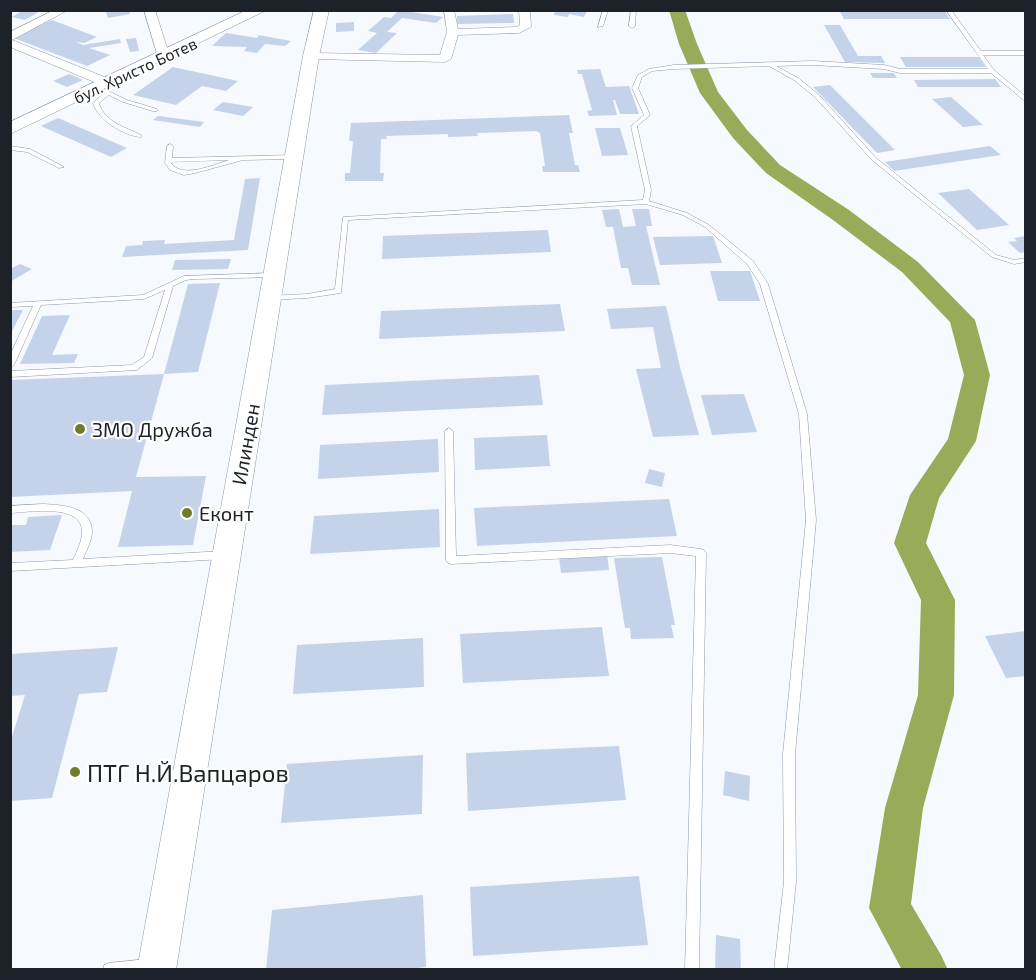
<svg xmlns="http://www.w3.org/2000/svg" width="1036" height="980" font-family="'Exo 2',sans-serif">
<rect width="100%" height="100%" fill="#f6f9fe"/>
<g fill="none" stroke-linecap="round" stroke-linejoin="round">
<!-- river -->
<polygon fill="#98ab58" fill-rule="evenodd" points="669,10 685,10 697,44 718,92 747,130 780,165 849,210 918,262 975,320 990,375 976,441 939,498 926,543 955,600 954,695 923,808 911,904 941,955 948,970 902,970 869,908 885,808 918,695 921,600 894,543 910,495 948,439 964,375 950,322 902,272 833,220 766,173 733,138 700,93 679,44"/>
</g>
<!-- building -->
<g fill="#c4d3e9">
<polygon points="24,10 42,10 25,20 12,17"/>
<polygon points="116,10 129,10 130,14 108,18 106,12"/>
<polygon points="399,10 443,17 436,23 402,18 387,32 397,33 376,53 358,50 377,33 368,31 384,17 391,18"/>
<polygon points="560,10 579,10 587,11 584,17 569,14 568,17 554,15 555,11"/>
<polygon points="839,10 944,10 950,19 844,19"/>
<polygon points="513,14 514,23 457,24 457,16"/>
<polygon points="52,20 97,37 84,43 76,42 83,45 120,39 121,43 89,48 110,55 87,66 11,37"/>
<polygon points="354,22 354,31 336,32 336,23"/>
<polygon points="824,25 840,25 858,56 881,56 885,63 845,62"/>
<polygon points="226,33 257,38 259,35 291,41 285,46 265,44 257,53 244,51 247,47 212,46"/>
<polygon points="136,38 139,51 130,52 126,39"/>
<polygon points="900,57 979,57 986,67 906,67"/>
<polygon points="173,67 238,81 226,91 202,86 176,105 133,95"/>
<polygon points="600,69 606,87 629,86 639,114 620,114 615,100 613,100 617,115 589,116 587,111 592,110 582,74 578,74 577,70"/>
<polygon points="870,73 894,73 897,78 873,78"/>
<polygon points="69,74 83,80 67,87 53,81"/>
<polygon points="995,79 1001,87 918,87 914,80"/>
<polygon points="830,85 895,150 877,153 813,87"/>
<polygon points="951,97 983,125 963,127 932,99"/>
<polygon points="223,102 253,107 243,116 213,110"/>
<polygon points="569,115 573,133 569,133 575,165 578,165 580,172 543,172 542,166 545,166 540,133 536,131 477,133 478,136 448,137 448,134 386,136 387,139 381,139 380,173 384,173 383,181 345,181 345,173 350,173 353,141 349,141 351,123"/>
<polygon points="158,116 204,122 200,127 153,120"/>
<polygon points="58,118 127,148 111,157 41,126"/>
<polygon points="595,128 620,128 628,155 602,156"/>
<polygon points="990,146 1001,155 894,171 885,162"/>
<polygon points="260,178 248,250 122,257 126,246 142,245 143,241 165,240 164,244 234,240 245,179"/>
<polygon points="969,189 1009,225 977,230 938,193"/>
<polygon points="619,209 623,227 636,226 632,209 649,209 652,226 646,226 660,285 632,285 628,268 621,268 613,227 606,227 602,210"/>
<polygon points="548,230 551,252 382,259 383,236"/>
<polygon points="713,236 722,263 660,265 653,237"/>
<polygon points="1026,236 1026,252 1020,253 1008,242 1017,241 1014,238"/>
<polygon points="231,259 228,269 172,270 175,260"/>
<polygon points="20,264 32,269 10,282 10,269"/>
<polygon points="710,271 750,271 760,301 718,301"/>
<polygon points="220,283 198,372 164,374 188,284"/>
<polygon points="560,304 565,331 379,339 381,311"/>
<polygon points="666,306 680,367 699,435 653,437 636,369 661,368 653,327 611,329 607,309"/>
<polygon points="10,310 23,310 10,335"/>
<polygon points="70,315 52,355 78,354 74,363 20,364 42,316"/>
<polygon points="164,374 136,477 206,476 193,545 118,547 132,491 10,497 10,380"/>
<polygon points="539,375 543,405 322,415 325,385"/>
<polygon points="744,394 757,432 712,435 701,395"/>
<polygon points="547,435 550,466 475,470 474,438"/>
<polygon points="438,439 439,472 318,479 320,445"/>
<polygon points="649,469 665,473 662,487 645,483"/>
<polygon points="669,499 677,536 477,546 474,508"/>
<polygon points="439,509 440,547 310,554 314,516"/>
<polygon points="62,515 50,550 10,552 10,525 26,525 28,517"/>
<polygon points="607,553 609,570 561,573 559,557"/>
<polygon points="662,557 675,625 671,625 674,638 631,639 630,628 625,628 614,558"/>
<polygon points="602,627 609,676 463,683 460,634"/>
<polygon points="1026,631 1026,676 1006,678 985,636"/>
<polygon points="423,638 424,687 293,694 297,645"/>
<polygon points="118,647 107,692 79,694 52,798 10,801 10,743 25,695 10,696 10,654"/>
<polygon points="619,746 626,800 468,811 466,753"/>
<polygon points="423,755 422,814 281,823 287,764"/>
<polygon points="725,771 750,776 749,801 723,795"/>
<polygon points="639,876 648,945 473,956 470,887"/>
<polygon points="423,895 426,967 401,970 266,970 272,910"/>
<polygon points="716,935 740,939 741,970 715,970"/>
</g>
<g fill="none" stroke-linecap="round" stroke-linejoin="round">
<!-- lane casing -->
<g stroke="#8a99ad" stroke-width="1">
<g id="lane">
<polygon points="603,10 608,10 603,26 598,27"/>
<polygon points="631,10 636,10 635,26 632,28 629,26"/>
<polygon points="946,10 951,10 981,51 1026,51 1026,55 983,55 994,70 1026,97 1026,102 991,73 900,73 884,69 813,65 776,66 798,78 819,95 876,158 996,255 1014,260 1026,258 1026,262 1014,264 992,257 872,160 815,97 794,80 769,66 674,69 652,71 642,77 638,88 650,115 637,126 651,190 649,201 687,213 709,225 753,261 768,284 807,414 816,520 795,754 796,882 787,970 774,970 784,882 783,754 806,520 799,414 760,284 747,264 705,227 683,215 646,204 348,220 341,293 307,298 270,300 266,298 270,296 307,294 335,289 343,217 643,200 645,190 631,126 644,115 632,88 638,75 649,69 674,65 813,61 884,65 900,69 988,69"/>
<path d="M 104,89 L 127,100 L 157,109 L 157,111 L 153,111 L 123,102 L 109,95 L 99,103 C 104,122 125,127 141,135 L 141,137 C 124,136 98,120 93,103 L 104,93 L 101,91 Z"/>
<path d="M 170,144 L 173,146 L 172,158 L 294,155 L 297,157 L 294,159 L 243,160 L 195,173 L 184,175 L 170,170 L 165,163 L 167,146 ZM 229,160 C 213,165 182,179 171,163 L 172,162 Z"/>
<polygon points="10,146 30,149 64,167 59,168 27,152 10,150"/>
<polygon points="274,273 278,275 277,277 194,279 186,280 173,286 152,358 137,370 10,377 10,371 132,365 144,357 165,290 144,299 41,305 14,365 10,368 10,355 33,306 10,307 10,303 143,295 184,276"/>
<polygon points="449,428 453,431 456,556 670,545 701,549 704,550 706,553 699,970 685,970 696,556 670,553 451,564 448,563 446,560 445,431"/>
<path d="M 43,504 C 62,505 91,506 92,531 C 92,541 86,551 83,559 L 224,551 L 227,552 L 229,555 L 227,558 L 224,559 L 10,571 L 10,563 L 73,560 C 77,551 82,541 82,532 C 83,503 29,512 10,513 L 10,506 Z"/>
<polygon points="148,959 153,961 155,966 153,970 103,970 104,965 109,963"/>
</g>
</g>
<!-- street casing -->
<g stroke="#8a99ad" stroke-width="1">
<g id="street">
<polygon points="54,10 68,10 12,40 112,80 112,86 104,86 10,47 10,32"/>
<polygon points="144,10 155,10 170,57 168,59 160,59 158,57"/>
<polygon points="444,10 454,10 458,29 517,27 520,25 519,10 530,10 531,27 519,33 458,35 451,59 445,62 311,59 305,56 311,53 440,55 447,32"/>
</g>
</g>
<!-- secondary casing -->
<g stroke="#8a99ad" stroke-width="1">
<g id="secondary">
<polygon points="247,10 267,10 10,134 10,122"/>
<polygon points="314,10 329,10 319,56 176,970 137,970 303,56"/>
</g>
</g>
<!-- lane -->
<use href="#lane" fill="#fff" fill-rule="evenodd"/>
<!-- street -->
<use href="#street" fill="#fff" fill-rule="evenodd"/>
<!-- secondary -->
<use href="#secondary" fill="#fff" fill-rule="evenodd"/>
</g>
<!-- markers -->
<g fill="#6d7d2c" stroke="#fff" stroke-width="2">
<circle cx="80" cy="429" r="6"/>
<circle cx="187" cy="513" r="6"/>
<circle cx="75" cy="772" r="6"/>
</g>
<g text-anchor="middle" dominant-baseline="central" stroke-width="4.5" stroke-linejoin="round" paint-order="stroke">
<!-- far-street labels -->
<g font-size="16" fill="#1d222a" stroke="#fff">
<text transform="translate(135 70) rotate(-25)">бул. Христо Ботев</text>
</g>
<!-- poi labels -->
<g font-size="20" fill="#1d222a" stroke="#fff" text-anchor="start">
<text x="92" y="429">ЗМО Дружба</text>
<text x="199" y="513">Еконт</text>
</g>
<!-- street labels -->
<g font-size="20" fill="#1d222a" stroke="#fff">
<text transform="translate(245 444) rotate(-80)">Илинден</text>
</g>
<!-- near-poi labels -->
<g font-size="24" fill="#1d222a" stroke="#fff" text-anchor="start">
<text x="87" y="772">ПТГ Н.Й.Вапцаров</text>
</g>
</g>
<!-- border -->
<rect width="1036" height="980" fill="none" stroke="#1d222a" stroke-width="24"/>
</svg>
